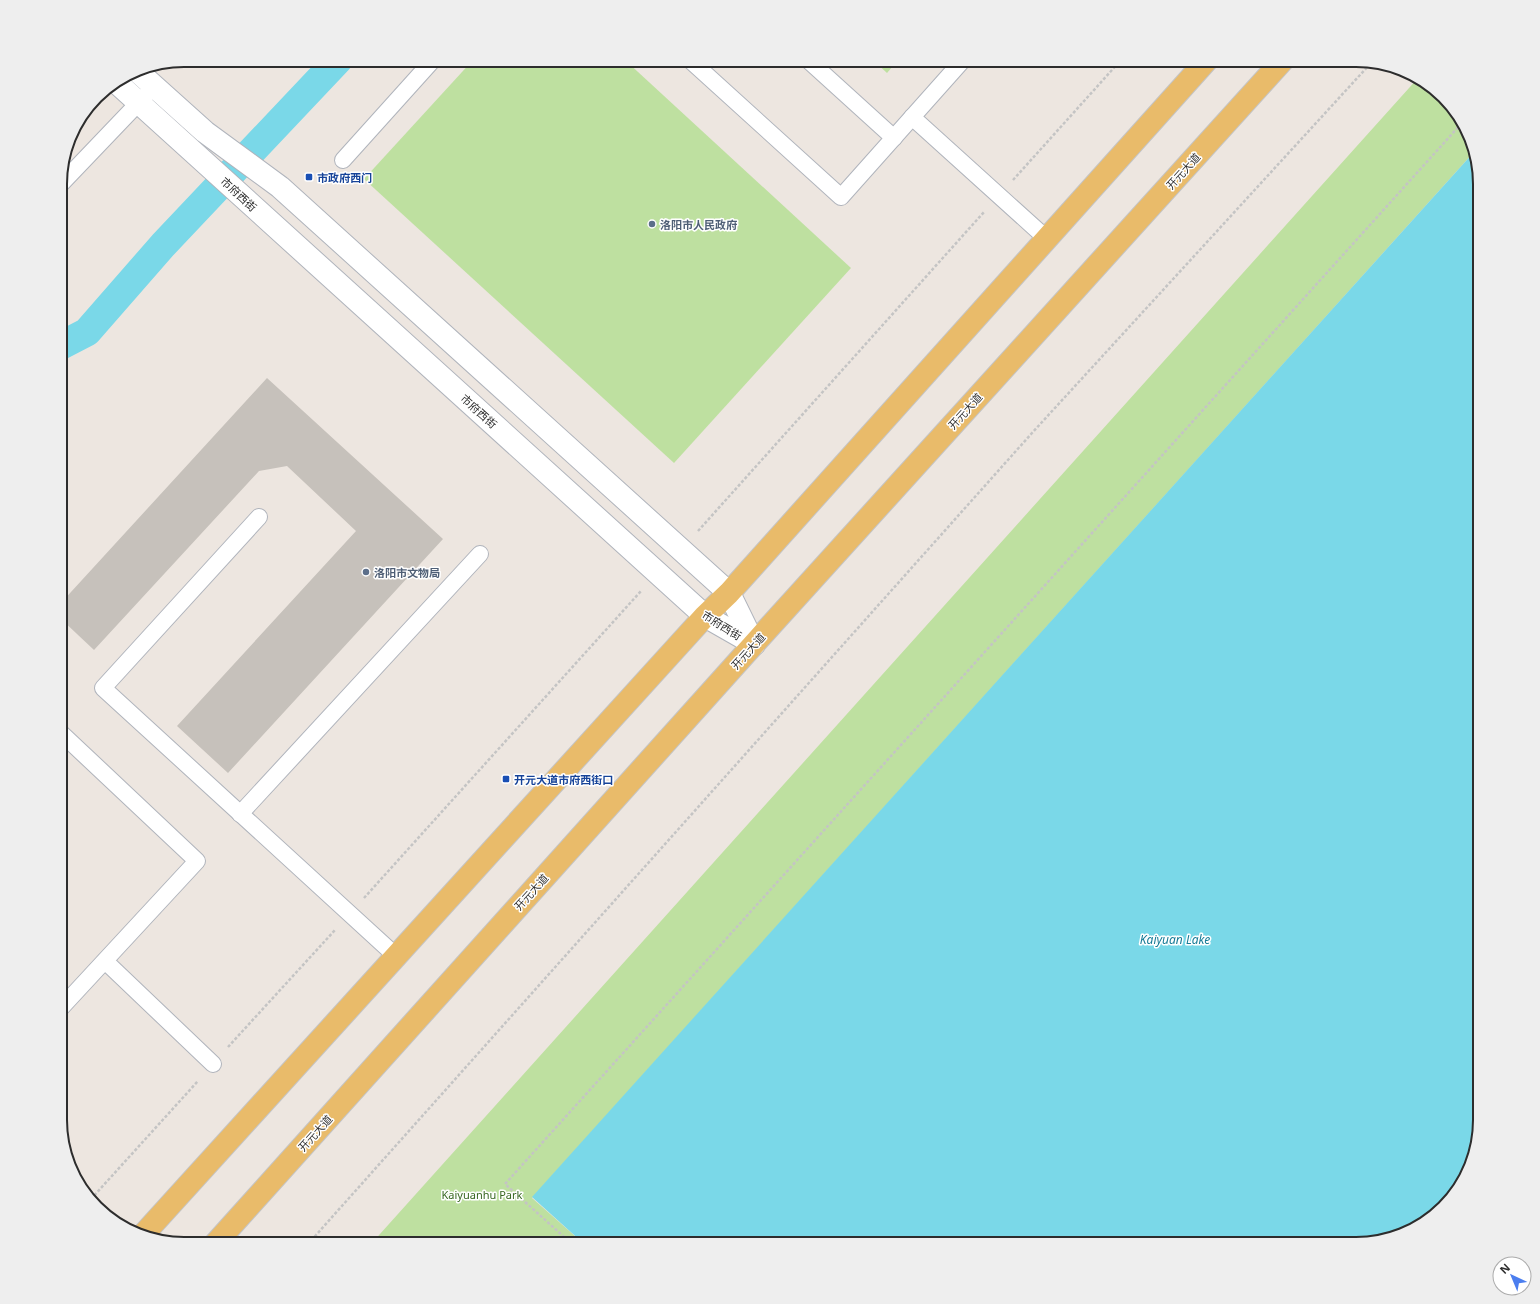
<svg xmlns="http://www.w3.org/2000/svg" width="1540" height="1304" font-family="'Noto Sans','Noto Sans SC',sans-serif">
<rect width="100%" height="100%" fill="#ede6e0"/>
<!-- green -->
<g fill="#bee0a0">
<polygon points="473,60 625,60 851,268 674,463 364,179"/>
<polygon points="873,60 898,60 887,73"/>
<polygon points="1418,78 1438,91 1470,136 1474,152 532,1198 584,1244 371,1244"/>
</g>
<!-- water -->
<polygon fill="#7ad8e8" points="1474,152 1480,184 1480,1120 1471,1167 1449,1202 1404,1234 1356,1244 584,1244 532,1197"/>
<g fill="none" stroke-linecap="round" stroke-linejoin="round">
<!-- canal -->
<polyline stroke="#7ad8e8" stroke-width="29" points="60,346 87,332 163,245 338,60"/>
</g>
<!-- building -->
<polygon fill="#c6c1bb" points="267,378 443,539 228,773 177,726 356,531 287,466 259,471 94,650 60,618 60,604"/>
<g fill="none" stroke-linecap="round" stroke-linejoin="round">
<!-- service casing -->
<g stroke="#b0b4bc" stroke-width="18">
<g id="service">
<polyline points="690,60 841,197 963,60"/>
<polyline points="808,60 894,138"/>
<polyline points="912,117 1047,239"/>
<polyline points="343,160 433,60"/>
<polyline points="60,185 146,95"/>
<polyline points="259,517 103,688 397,957"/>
<polyline points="240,814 480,554"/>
<polyline points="105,961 213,1064"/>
<polyline points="60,1009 197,861 60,732"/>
</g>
</g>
<!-- tertiary casing -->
<g stroke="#b0b4bc" stroke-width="24">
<g id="tertiary">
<polyline points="136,70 205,132 280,187 729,593 754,644"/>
<polyline points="116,82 705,616 754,644"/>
</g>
</g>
<!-- primary casing -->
<g stroke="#c4c4c4" stroke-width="24">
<g id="primary">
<polyline points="142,1236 705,616 729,593 1207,60"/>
<polyline points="215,1244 754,644 1283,60"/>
</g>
</g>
<!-- path -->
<g stroke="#c4c4c4" stroke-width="2.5" stroke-dasharray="3 2" stroke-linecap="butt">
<polyline points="1013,180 1121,60"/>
<polyline points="698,531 984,212"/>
<polyline points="364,898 641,591"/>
<polyline points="228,1047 335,930"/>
<polyline points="91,1199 198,1081"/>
<polyline points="308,1244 1032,433 1371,63"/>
<polyline points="572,1244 505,1184 1461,124"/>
</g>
<!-- service -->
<use href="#service" stroke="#fff" stroke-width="16"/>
<!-- tertiary -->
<use href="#tertiary" stroke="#fff" stroke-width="22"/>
<!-- primary -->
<use href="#primary" stroke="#e9bb6a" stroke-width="22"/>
</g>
<!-- markers -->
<g fill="#1a4fb4" stroke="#fff" stroke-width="1.5">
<rect x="305" y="173" width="8" height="8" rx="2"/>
<rect x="502" y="775" width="8" height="8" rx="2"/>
</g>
<g fill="#5c6f8a" stroke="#fff" stroke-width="1.5">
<circle cx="652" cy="224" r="4"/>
<circle cx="366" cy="572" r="4"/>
</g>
<g text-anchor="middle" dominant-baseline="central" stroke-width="3" stroke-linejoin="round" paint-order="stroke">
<!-- street labels -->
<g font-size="11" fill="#2d2d2d" stroke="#fff">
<text transform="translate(1183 171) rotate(-48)">开元大道</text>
<text transform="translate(239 194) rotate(43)">市府西街</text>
<text transform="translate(479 411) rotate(42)">市府西街</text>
<text transform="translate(965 411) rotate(-48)">开元大道</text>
<text transform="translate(722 625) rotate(32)">市府西街</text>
<text transform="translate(748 651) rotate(-48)">开元大道</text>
<text transform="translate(531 892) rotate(-48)">开元大道</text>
<text transform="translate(315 1133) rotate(-48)">开元大道</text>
</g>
<!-- transit labels -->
<g font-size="11" font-weight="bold" fill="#164399" stroke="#fff" text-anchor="start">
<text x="317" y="177">市政府西门</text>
<text x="514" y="779">开元大道市府西街口</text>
</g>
<!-- service labels -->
<g font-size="11" font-weight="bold" fill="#4e5e75" stroke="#fff" text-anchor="start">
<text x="660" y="224">洛阳市人民政府</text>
<text x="374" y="572">洛阳市文物局</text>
</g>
<!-- park labels -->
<g font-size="11" fill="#376720" stroke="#fff">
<text x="482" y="1194">Kaiyuanhu Park</text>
</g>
<!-- water labels -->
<g font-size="12" font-style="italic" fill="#167b97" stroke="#fff">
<text x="1175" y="939">Kaiyuan Lake</text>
</g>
</g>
<!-- crop -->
<path d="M0 0H1540V1304H0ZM184 67H1356A117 117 0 0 1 1473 184V1120A117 117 0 0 1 1356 1237H184A117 117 0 0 1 67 1120V184A117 117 0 0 1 184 67Z" fill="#eee" fill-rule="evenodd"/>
<path fill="none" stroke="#2d2d2d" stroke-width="2" d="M184 67H1356A117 117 0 0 1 1473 184V1120A117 117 0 0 1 1356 1237H184A117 117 0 0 1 67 1120V184A117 117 0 0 1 184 67Z"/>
<!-- north arrow -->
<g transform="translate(1512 1276) rotate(316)"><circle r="19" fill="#ffffff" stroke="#ababab"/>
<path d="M0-3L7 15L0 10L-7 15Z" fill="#4b7eef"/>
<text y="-6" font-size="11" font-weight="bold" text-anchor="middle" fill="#2d2d2d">N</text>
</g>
</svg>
